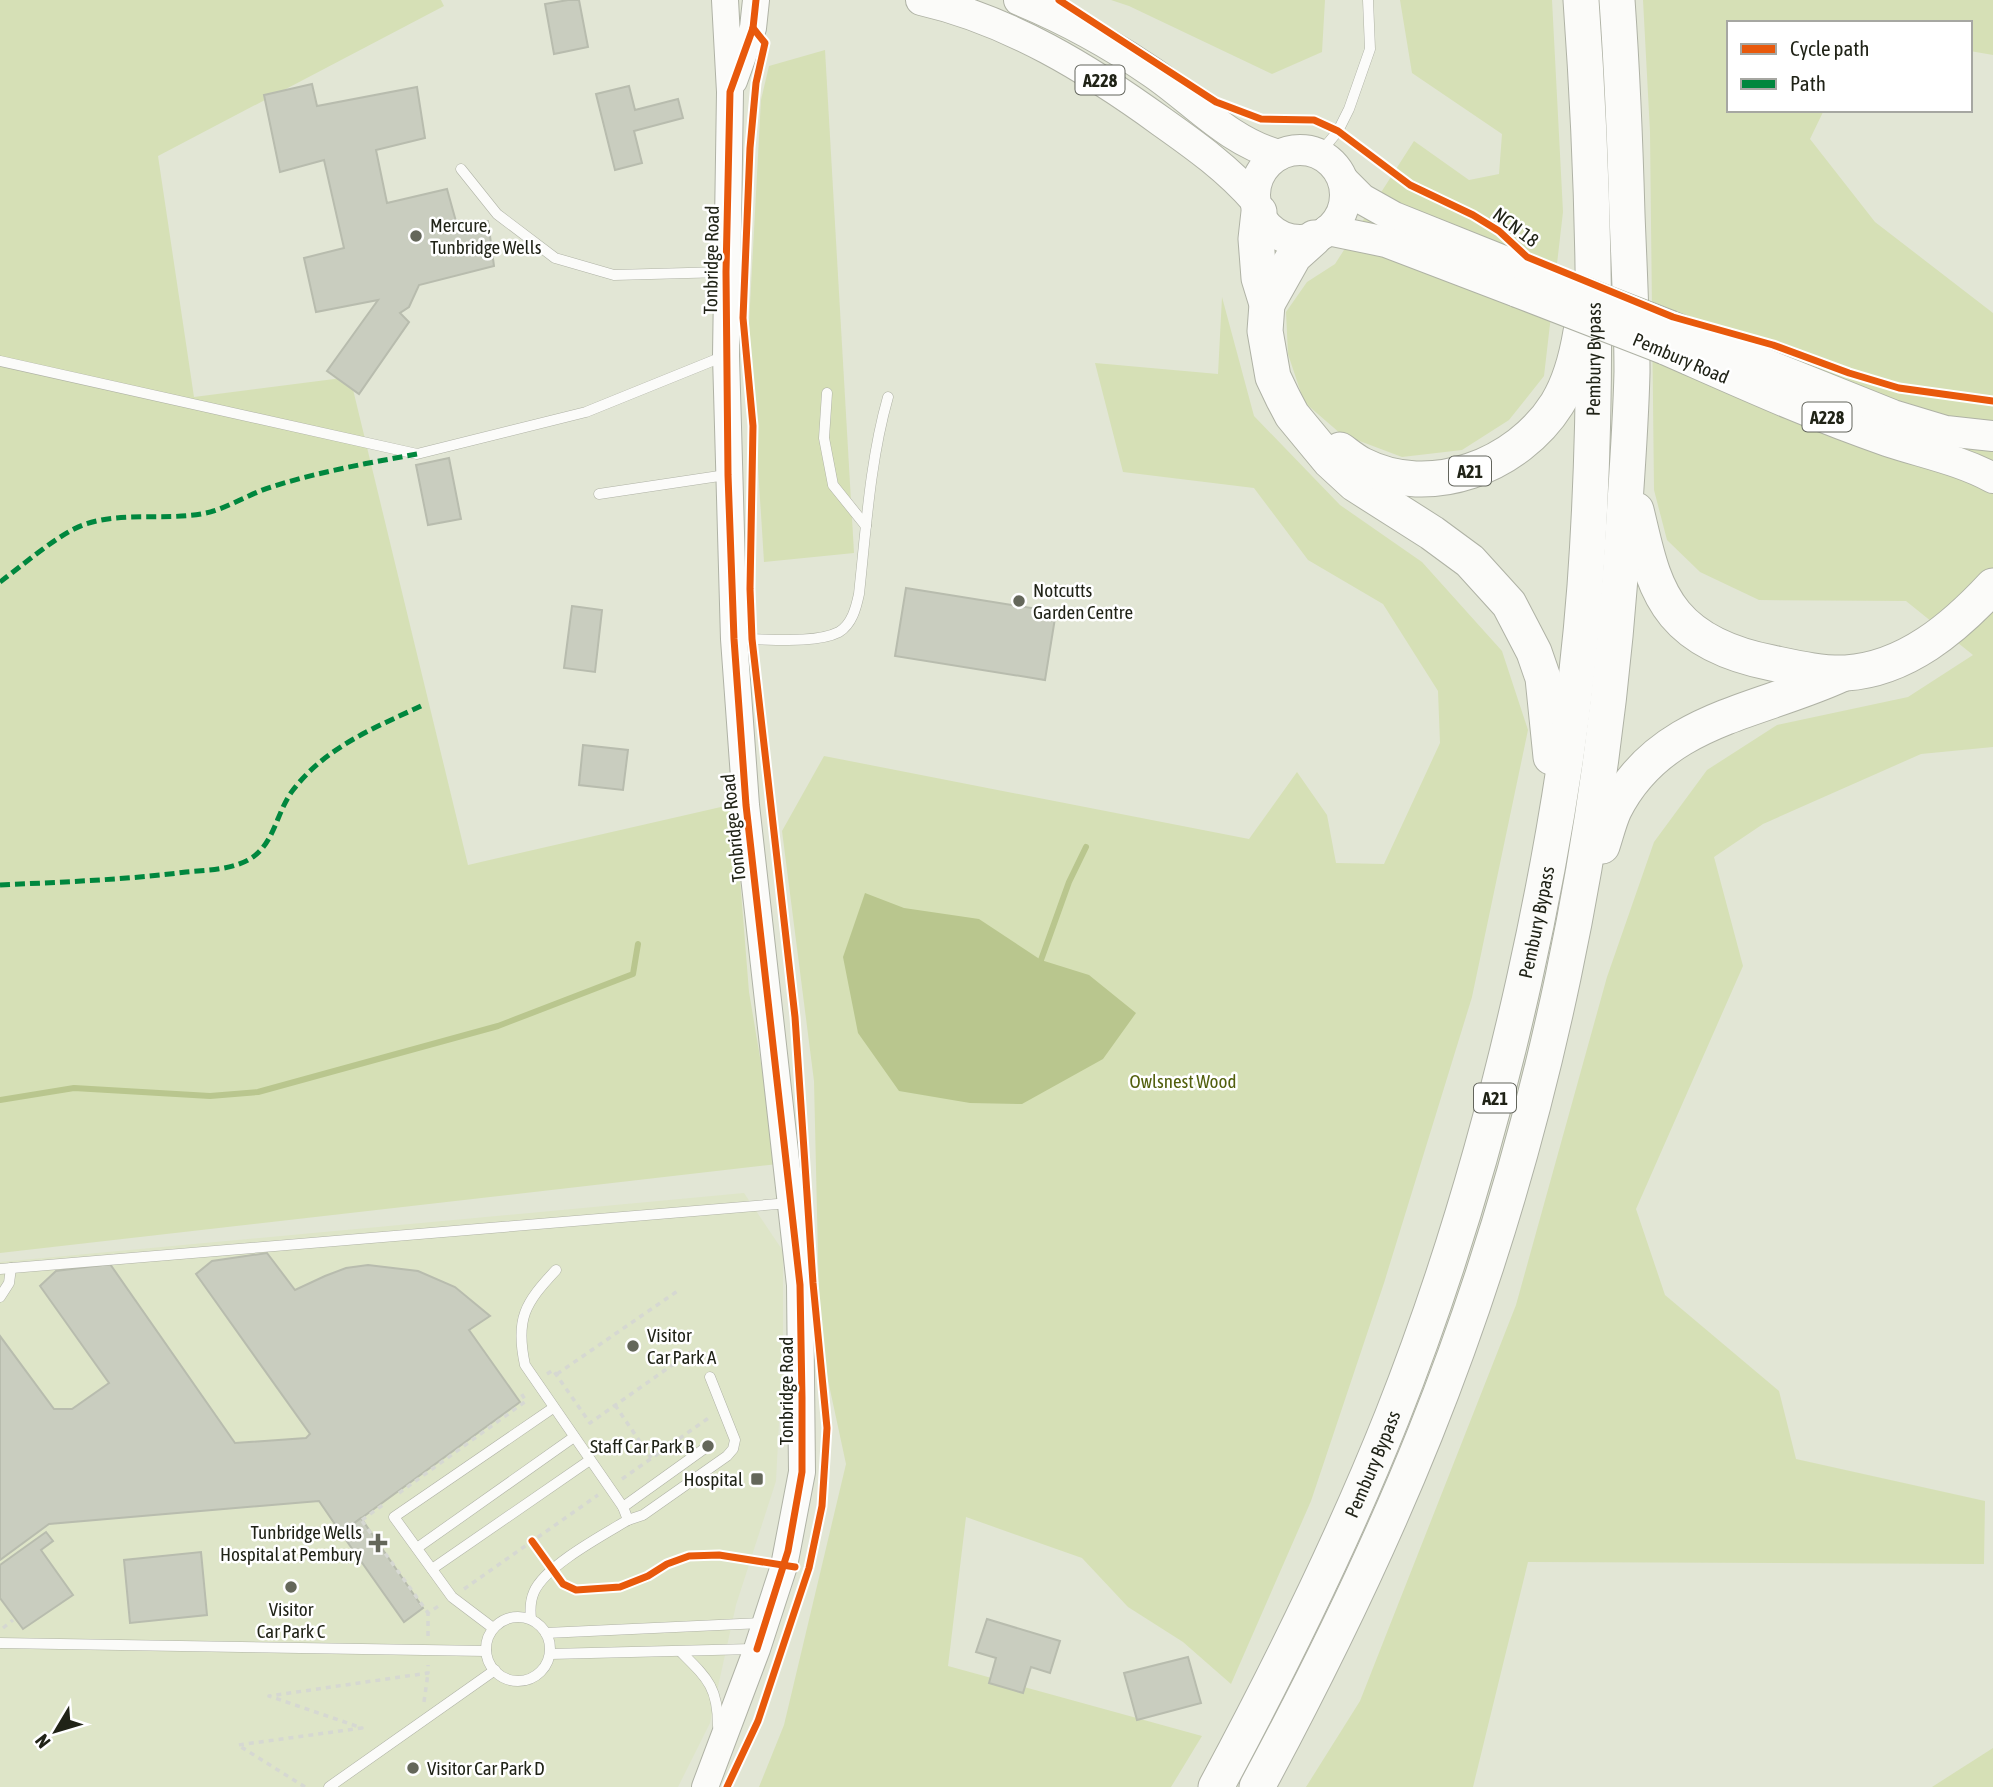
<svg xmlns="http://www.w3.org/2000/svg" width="1993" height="1787" font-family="'Asap Condensed',sans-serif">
<rect width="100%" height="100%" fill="#e2e6d5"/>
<!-- built -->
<polygon fill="#dee5c8" points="744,1193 783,1251 783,1345 776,1481 736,1605 710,1723 678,1787 0,1787 0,1262"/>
<!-- green -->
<g fill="#d6e0b6">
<polygon points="0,0 441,0 444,6 158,156 194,397 350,377 468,865 734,804 749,992 778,1164 0,1253"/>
<polygon points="1111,0 1325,0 1322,52 1272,74 1129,6"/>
<polygon points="1400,0 1552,0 1563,212 1544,376 1509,420 1462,450 1402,457 1341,434 1304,402 1288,354 1286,312 1307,282 1335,264 1414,141 1469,180 1499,174 1502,134 1412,73"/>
<polygon points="1643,0 1993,0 1993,55 1970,51 1970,23 1729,23 1729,110 1824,110 1810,139 1875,222 1993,313 1993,747 1921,754 1763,824 1714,857 1743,966 1636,1209 1665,1295 1779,1391 1796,1459 1985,1501 1984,1564 1528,1562 1473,1787 1306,1787 1360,1701 1516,1305 1607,977 1654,842 1707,770 1777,725 1908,697 1973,655 1906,601 1759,600 1700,572 1667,540 1654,490 1650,132"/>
<polygon points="825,50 854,553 764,562 749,324 761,100 769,66"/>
<polygon points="1222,297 1254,416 1340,505 1422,562 1502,651 1528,730 1472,997 1384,1283 1311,1501 1231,1684 1183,1642 1128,1607 1082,1558 966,1517 948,1666 1202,1736 1171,1787 759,1787 784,1725 846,1464 820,1343 814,1081 782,831 824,756 1249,839 1297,772 1327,815 1336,863 1384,864 1440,743 1438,691 1383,604 1308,560 1254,488 1123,472 1095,363 1218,374"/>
<polygon points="1993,1748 1993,1787 1932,1787"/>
</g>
<!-- water -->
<polygon fill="#b9c68e" points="865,893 904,908 979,919 1041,960 1089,975 1136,1013 1103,1059 1022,1104 970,1103 899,1091 858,1033 843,957"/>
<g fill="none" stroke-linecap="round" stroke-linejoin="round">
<!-- stream -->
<g stroke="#b9c68e" stroke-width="6">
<polyline points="1041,960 1069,882 1086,847"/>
<polyline points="0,1100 74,1088 210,1096 258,1092 498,1026 633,974 638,944"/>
</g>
</g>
<!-- building -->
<g fill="#c9cdbf" stroke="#b8bcae" stroke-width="2">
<polygon points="568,0 579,0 588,47 554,54 545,4"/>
<polygon points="312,84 317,106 417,87 425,138 376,150 387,203 447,189 457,225 488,221 494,266 419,285 409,307 400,313 409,322 359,394 327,371 378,300 316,312 304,258 344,248 324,160 280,172 264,95"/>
<polygon points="629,86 635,110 678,99 683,118 634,131 642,163 615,170 596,94"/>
<polygon points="449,458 461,519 428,525 416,465"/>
<polygon points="906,588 1056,612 1045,680 895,656"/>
<polygon points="572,606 602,610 595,672 564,668"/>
<polygon points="583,745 628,750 623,790 579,785"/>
<polygon points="267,1253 295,1290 325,1276 346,1268 368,1265 418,1271 455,1287 490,1316 469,1330 520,1402 341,1533 319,1501 49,1524 0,1560 0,1336 54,1409 72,1409 109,1383 40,1286 56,1271 110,1264 235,1443 306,1438 310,1434 196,1274 212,1261"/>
<polygon points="361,1518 423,1608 404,1622 341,1533"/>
<polygon points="46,1532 53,1541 41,1550 73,1595 23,1629 0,1598 0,1565"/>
<polygon points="201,1552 207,1615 130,1623 124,1560"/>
<polygon points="987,1619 1060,1641 1050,1673 1031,1667 1023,1693 989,1683 996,1658 976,1652"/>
<polygon points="1188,1657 1201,1703 1137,1720 1124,1673"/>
</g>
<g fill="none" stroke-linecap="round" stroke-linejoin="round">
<!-- lane casing -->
<g stroke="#afb2a5" stroke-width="11">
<g id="lane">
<polyline points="1319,154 1338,131 1349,109 1370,49 1368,0"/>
<polyline points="461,169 497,214 555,258 614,275 725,272"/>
<polyline points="0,361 417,454 586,412 722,357"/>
<polyline points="827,393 824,438 833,485 866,526"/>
<polyline points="599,494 726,475"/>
<path d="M 735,639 C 763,638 813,645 839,632 C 852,624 856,608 859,594 C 866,529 870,460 888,397"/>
<polyline points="0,1269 790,1203"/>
<polyline points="0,1297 9,1283 11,1268"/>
<polyline points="623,1507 708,1446"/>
<polyline points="628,1520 643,1515 727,1456 733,1449 735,1440 710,1377"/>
<polyline points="417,1548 574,1437"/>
<polyline points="432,1569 590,1460"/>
<circle cx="518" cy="1649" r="32"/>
<path d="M 531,1619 C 530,1610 530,1601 534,1592 C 545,1566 603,1535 628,1520 L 623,1507 L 525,1365 C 515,1319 525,1303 556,1270"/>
<polyline points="493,1628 452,1597 394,1517 553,1408"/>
<polyline points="546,1633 762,1623"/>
<polyline points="0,1643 486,1651"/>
<path d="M 681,1652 C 707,1678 718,1687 718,1726"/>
<polyline points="550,1654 753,1649"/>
<polyline points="329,1787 495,1670"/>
</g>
</g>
<!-- secondary casing -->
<g stroke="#afb2a5" stroke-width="28">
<g id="secondary">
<polyline points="734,81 753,28 756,0"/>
<polyline points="705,1787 757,1649 784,1566 802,1472 800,1285 746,805 734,639 726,356 730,92 725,0"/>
</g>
</g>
<!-- primary casing -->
<g stroke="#afb2a5" stroke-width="32">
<g id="primary">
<path d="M 921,0 C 1009,20 1089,69 1162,122 C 1196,146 1228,169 1255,200"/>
<path d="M 1019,0 C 1065,19 1112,45 1153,73 C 1194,101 1229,142 1279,155"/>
<circle cx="1300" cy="195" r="45"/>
<polyline points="1343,180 1362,199 1394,217 1524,269"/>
<polyline points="1328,230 1386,242 1517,292"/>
<polyline points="1671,326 1893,415 1946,431 1993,436"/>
<path d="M 1664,349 C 1737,381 1811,415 1887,441 C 1923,453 1960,460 1993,478"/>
</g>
</g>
<!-- highway casing -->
<g stroke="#afb2a5" stroke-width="37">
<g id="highway">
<polyline points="1259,212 1256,239 1259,278 1267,304 1265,331 1273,377 1283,398 1292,415 1330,461 1355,484 1432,533 1470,561 1509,604 1534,652 1543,678 1551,757"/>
<polyline points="1267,304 1294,256 1314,238"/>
<path d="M 1340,450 C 1347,455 1354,461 1362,465 C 1430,500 1518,466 1557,404 C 1570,383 1577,356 1581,332"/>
<path d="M 1636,510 C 1645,546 1651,585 1675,614 C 1699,643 1736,656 1772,663 C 1796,668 1822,674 1846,673 C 1906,669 1954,628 1993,586"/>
<path d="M 1602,846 C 1606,834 1609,821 1614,810 C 1660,718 1758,713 1842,674"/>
<path id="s1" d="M 1216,1787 C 1281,1666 1341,1545 1392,1417 C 1448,1276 1491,1129 1524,981 C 1553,851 1575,719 1585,586 C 1599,391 1595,195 1581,0"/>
<path d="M 1257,1787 C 1319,1672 1376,1556 1425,1434 C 1544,1138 1608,820 1625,502 C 1628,459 1631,415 1632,372 C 1632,319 1629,266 1627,214 C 1625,142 1622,71 1617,0"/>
</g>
</g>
<!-- path -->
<g stroke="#d6d8d2" stroke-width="3.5" stroke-dasharray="5 5" stroke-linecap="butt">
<polyline points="547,1374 553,1370 590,1423 695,1349"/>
<polyline points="557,1374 679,1290"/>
<polyline points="615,1405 651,1458"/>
<polyline points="622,1479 710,1417"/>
<polyline points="399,1493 526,1401 521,1393 524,1391"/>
<polyline points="362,1520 384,1504"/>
<polyline points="362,1521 428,1613"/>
<polyline points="464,1589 598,1495"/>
<polyline points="3,1628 13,1620"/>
<polyline points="428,1636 428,1613 440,1605"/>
<polyline points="424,1702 428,1673"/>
<polyline points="305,1787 238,1745 362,1728 269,1696 428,1673 428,1665"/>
</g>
<!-- lane -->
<use href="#lane" stroke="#fbfbf9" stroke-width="10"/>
<!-- secondary -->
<use href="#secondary" stroke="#fbfbf9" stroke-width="26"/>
<!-- primary -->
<use href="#primary" stroke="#fbfbf9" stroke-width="30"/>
<!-- highway -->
<use href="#highway" stroke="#fbfbf9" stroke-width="35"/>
<!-- primary-bridge casing -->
<g stroke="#afb2a5" stroke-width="32" stroke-linecap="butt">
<g id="primary-bridge">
<polyline points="1524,269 1671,326"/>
<polyline points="1517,292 1664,349"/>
</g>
</g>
<!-- primary-bridge -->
<use href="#primary-bridge" stroke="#fbfbf9" stroke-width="30"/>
<!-- quiet -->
<g stroke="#00873e" stroke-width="5" stroke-dasharray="10 5" stroke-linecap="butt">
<path d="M 0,582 C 23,565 49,542 74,529 C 113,509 164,522 206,513 C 228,508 249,494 271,487 C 318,472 368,463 417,454"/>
<path d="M 0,885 C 62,882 124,880 186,872 C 208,870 234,870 253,857 C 275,841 277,811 293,790 C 326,747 374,728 421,706"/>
</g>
<!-- cycleway casing -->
<g stroke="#fff" stroke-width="11">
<g id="cycleway">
<polyline points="756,0 753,28 730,92 726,272 728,475 734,639 746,805 800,1285 802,1398 802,1472 788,1551 757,1649"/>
<polyline points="1059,0 1216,102 1261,119 1314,120 1338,131 1410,185 1473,215 1499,231 1527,257 1673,317 1773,345 1849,373 1899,388 1993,401"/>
<polyline points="532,1541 563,1584 576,1590 620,1587 648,1576 667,1564 689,1556 719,1555 795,1567"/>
<polyline points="727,1787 758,1721 809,1568 822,1506 827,1428 813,1283 795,1017 752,639 750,589 753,426 743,318 750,148 756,83 765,43 753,28"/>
</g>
</g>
<!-- cycleway -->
<use href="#cycleway" stroke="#e8590c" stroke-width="7"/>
</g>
<!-- markers -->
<g fill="#64675a" stroke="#fff" stroke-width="2.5">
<circle cx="416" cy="236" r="7"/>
<circle cx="1019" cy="601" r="7"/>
<circle cx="633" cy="1346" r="7"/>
<circle cx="708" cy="1446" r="7"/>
<rect x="750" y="1472" width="14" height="14" rx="3.5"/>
<path d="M374.5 1532.5h7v7h7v7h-7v7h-7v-7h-7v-7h7z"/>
<circle cx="291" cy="1587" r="7"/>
<circle cx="413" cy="1768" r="7"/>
</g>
<g text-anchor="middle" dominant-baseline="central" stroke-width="5" stroke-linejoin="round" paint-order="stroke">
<!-- shield labels -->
<g fill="#fff" stroke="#63655d" stroke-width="2">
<rect x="1075.5" y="65.5" width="49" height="29" rx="5"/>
<rect x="1802.5" y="402.5" width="49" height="29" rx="5"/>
<rect x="1449" y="456.5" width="42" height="29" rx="5"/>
<rect x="1474" y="1083.5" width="42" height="29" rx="5"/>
</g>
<g font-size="18" font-weight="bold" fill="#202317">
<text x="1100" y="80">A228</text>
<text x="1827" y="417">A228</text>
<text x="1470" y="471">A21</text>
<text x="1495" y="1098">A21</text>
</g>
<!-- poi labels -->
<g font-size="19" fill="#202317" stroke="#fff" text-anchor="start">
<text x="430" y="225">Mercure,<tspan x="430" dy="22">Tunbridge Wells</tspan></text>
<text x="1033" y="590">Notcutts<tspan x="1033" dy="22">Garden Centre</tspan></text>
<text x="647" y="1335">Visitor<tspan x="647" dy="22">Car Park A</tspan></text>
<text x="694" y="1446" text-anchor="end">Staff Car Park B</text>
<text x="743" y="1479" text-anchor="end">Hospital</text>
<text x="362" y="1532" text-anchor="end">Tunbridge Wells<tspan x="362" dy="22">Hospital at Pembury</tspan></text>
<text x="291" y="1609" text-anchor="middle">Visitor<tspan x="291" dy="22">Car Park C</tspan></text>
<text x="427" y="1768">Visitor Car Park D</text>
</g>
<!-- street labels -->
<g font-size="19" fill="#202317" stroke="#fff">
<text transform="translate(1516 227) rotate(37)">NCN 18</text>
<text transform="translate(711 260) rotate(-89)">Tonbridge Road</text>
<text transform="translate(1681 358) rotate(23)">Pembury Road</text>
<text stroke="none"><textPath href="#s1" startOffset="1493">Pembury Bypass</textPath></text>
<text transform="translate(733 828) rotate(-96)">Tonbridge Road</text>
<text stroke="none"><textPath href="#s1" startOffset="926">Pembury Bypass</textPath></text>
<text transform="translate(786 1391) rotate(-90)">Tonbridge Road</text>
<text stroke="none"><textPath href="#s1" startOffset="359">Pembury Bypass</textPath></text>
</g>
<!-- park labels -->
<g font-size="19" fill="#525f0d" stroke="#fff">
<text x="1183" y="1081">Owlsnest Wood</text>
</g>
</g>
<!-- legend -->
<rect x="1727" y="21" width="245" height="91" fill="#ffffff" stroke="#a6a7a2" stroke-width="2"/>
<rect x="1741" y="44" width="35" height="10" fill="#e8590c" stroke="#a6a7a2" stroke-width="2"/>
<text x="1790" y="56" font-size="21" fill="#202317">Cycle path</text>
<rect x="1741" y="79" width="35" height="10" fill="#00873e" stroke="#a6a7a2" stroke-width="2"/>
<text x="1790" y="91" font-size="21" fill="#202317">Path</text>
<!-- north arrow -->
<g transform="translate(56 1731) rotate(232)" stroke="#ffffff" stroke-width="5" paint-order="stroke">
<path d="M0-5L12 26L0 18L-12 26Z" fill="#202317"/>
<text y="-10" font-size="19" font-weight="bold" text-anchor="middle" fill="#202317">N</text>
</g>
</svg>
